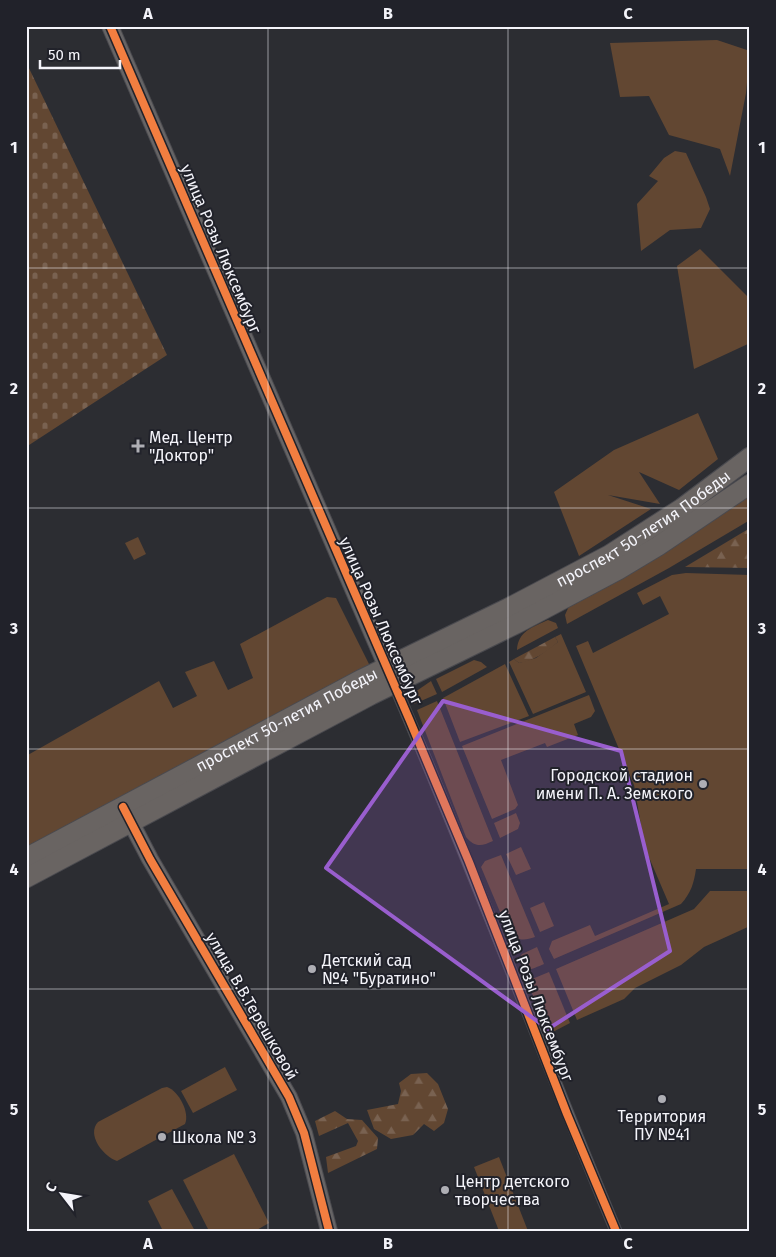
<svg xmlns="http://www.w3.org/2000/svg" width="776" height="1257" font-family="'Fira Sans',sans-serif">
<defs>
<pattern id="forest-firs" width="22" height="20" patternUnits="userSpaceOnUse" patternTransform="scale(1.25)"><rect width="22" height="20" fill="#624732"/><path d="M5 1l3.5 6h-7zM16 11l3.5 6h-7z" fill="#796251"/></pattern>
<pattern id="cemetery-stones" width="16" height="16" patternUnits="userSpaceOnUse" patternTransform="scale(1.25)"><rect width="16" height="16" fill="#624732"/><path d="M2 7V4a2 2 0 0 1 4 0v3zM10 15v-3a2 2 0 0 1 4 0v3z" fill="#796251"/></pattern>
</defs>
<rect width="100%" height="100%" fill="#2c2d32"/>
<!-- green -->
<g fill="#624732">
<polygon points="717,40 750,51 746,93 730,176 720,149 669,135 649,96 620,97 610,43"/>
<polygon points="675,151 686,153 706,197 710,209 701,228 670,230 641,251 637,204 658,181 649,176 664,158"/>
<polygon points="700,249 750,299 750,343 694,369 677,266"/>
<polygon points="698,413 718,459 679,490 639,472 660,504 608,495 651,509 579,556 554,492 614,450"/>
<polygon points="750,494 750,520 669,568 567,624 565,615 569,606"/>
<polygon points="138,537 146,554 134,560 125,543"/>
<path d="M 686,573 L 750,575 L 750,869 L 696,869 C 694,883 691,893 681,904 L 554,959 L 549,949 L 552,941 L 590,925 L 595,936 L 669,904 L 645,848 L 634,785 L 576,646 L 588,641 L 593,653 L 669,614 L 660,596 L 643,605 L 637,593 L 672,575 Z"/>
<polygon points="327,597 336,598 371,668 26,851 26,756 159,681 173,708 197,696 185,672 214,661 228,690 253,678 240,644"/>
<path d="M 548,620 L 556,623 L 558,628 L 517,650 C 518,631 533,627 548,620 Z"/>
<polygon points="561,634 586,692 533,714 509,662 514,659 519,663 536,658 558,642 555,637"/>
<polygon points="474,660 481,662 487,667 442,692 436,679"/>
<polygon points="505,664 529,716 460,742 443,698"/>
<polygon points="431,681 437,694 414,704 413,700 415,692"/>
<polygon points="589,695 595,711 591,717 574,724 578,735 547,747 545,743 501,760 518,805 515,809 492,819 462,746"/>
<path d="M 437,701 L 493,841 C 482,846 475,848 466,837 L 417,710 Z"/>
<polygon points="516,813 520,823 518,829 500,838 494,823"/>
<polygon points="521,847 531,869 516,875 506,854"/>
<path d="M 501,855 L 535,937 C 524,941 516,941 508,931 L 481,867 L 485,861 Z"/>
<polygon points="710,891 750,891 750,926 704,947 681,965 635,988 624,999 577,1020 556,969 694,909"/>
<polygon points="544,902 554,926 540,932 530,908"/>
<path d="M 537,947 L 544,964 C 532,969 520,976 520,957 L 522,954 Z"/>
<polygon points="549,972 570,1023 551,1033 546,1028 529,986 532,979"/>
<polygon points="225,1067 237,1090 193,1113 181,1091"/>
<path d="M 167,1087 C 179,1091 190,1113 185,1124 L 117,1161 C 104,1157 86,1135 98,1122 L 162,1088 Z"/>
<polygon points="234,1154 269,1223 255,1231 209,1231 183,1180"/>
<polygon points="499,1157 528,1231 499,1231 474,1167"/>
<polygon points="172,1189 195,1231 163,1231 148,1201"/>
</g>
<!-- forest -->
<g fill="url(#forest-firs)">
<polygon points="750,528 750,568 685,567"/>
<path d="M 555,637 L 558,642 C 546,652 534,661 519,663 L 514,659 Z"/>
<polygon points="427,1073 438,1084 448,1109 444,1123 434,1131 424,1124 413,1135 391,1139 374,1129 367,1110 398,1104 401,1091 399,1083 411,1074"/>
<polygon points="335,1111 347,1119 362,1120 378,1138 377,1149 328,1173 326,1157 356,1146 358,1141 348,1123 319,1136 315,1121"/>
</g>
<!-- cemetery -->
<polygon fill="url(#cemetery-stones)" points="26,62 167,355 26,447"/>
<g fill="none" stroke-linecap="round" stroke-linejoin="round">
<!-- street casing -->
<g stroke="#4a4a4f" stroke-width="13">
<path id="street" d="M 394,684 C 472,865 540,1049 616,1231"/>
</g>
<!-- secondary casing -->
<g stroke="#4a4a4f" stroke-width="18">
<g id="secondary">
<polyline points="110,26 391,677"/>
<polyline points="125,811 150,859 289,1097 304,1133 329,1231"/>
</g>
</g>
<!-- primary casing -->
<g stroke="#4a4a4f" stroke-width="21">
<g id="primary">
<path id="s1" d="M 26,858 L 362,679 L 508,608 L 609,555 L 682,508 L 750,457"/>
<polyline points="26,878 371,695 516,624 618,570 658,546 750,484"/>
</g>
</g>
<!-- street -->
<use href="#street" stroke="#646468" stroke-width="11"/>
<!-- secondary -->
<use href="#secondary" stroke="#666465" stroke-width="16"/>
<!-- primary -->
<use href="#primary" stroke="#696462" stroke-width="19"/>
<!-- cycleway casing -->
<g stroke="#21222a" stroke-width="11">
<g id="cycleway">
<polyline points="110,26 410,721 469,862 567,1114 616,1231"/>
<polyline points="123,807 150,859 289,1097 304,1133 329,1231"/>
</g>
</g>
<!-- cycleway -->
<use href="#cycleway" stroke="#f27e40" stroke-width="8"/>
</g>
<!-- marked area -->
<path fill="#995ece" fill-opacity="0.2" stroke="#995ece" stroke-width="4" stroke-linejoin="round" d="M 443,701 L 621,751 L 670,951 L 548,1029 L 326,868 Z"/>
<!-- grid -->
<path fill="none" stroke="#f4f4fa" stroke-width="1" stroke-opacity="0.55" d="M 268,26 L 268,1231M 508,26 L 508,1231M 26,268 L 750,268M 26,508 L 750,508M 26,749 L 750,749M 26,989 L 750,989"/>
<!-- markers -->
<g fill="#aeaeb4" stroke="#21222a" stroke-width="2">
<path d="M135.5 438.5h5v5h5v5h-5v5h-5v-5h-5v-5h5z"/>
<circle cx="703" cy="784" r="5"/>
<circle cx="312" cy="969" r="5"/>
<circle cx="662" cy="1099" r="5"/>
<circle cx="162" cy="1137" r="5"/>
<circle cx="445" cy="1190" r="5"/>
</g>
<g text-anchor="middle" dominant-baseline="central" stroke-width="4" stroke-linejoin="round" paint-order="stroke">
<!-- street labels -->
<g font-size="16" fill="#f4f4fa" stroke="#21222a">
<text transform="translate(221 249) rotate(67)">улица Розы Люксембург</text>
<text stroke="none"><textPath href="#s1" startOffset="700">проспект 50-летия Победы</textPath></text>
<text transform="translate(381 621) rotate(66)">улица Розы Люксембург</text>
<text stroke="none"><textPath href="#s1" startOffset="295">проспект 50-летия Победы</textPath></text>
<text transform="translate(536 996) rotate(69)">улица Розы Люксембург</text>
<text transform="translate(252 1006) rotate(60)">улица В.В.Терешковой</text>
</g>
<!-- poi labels -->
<g font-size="16" fill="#f4f4fa" stroke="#21222a" text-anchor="start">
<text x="149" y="437">Мед. Центр<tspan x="149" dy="18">"Доктор"</tspan></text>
<text x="693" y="775" text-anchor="end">Городской стадион<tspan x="693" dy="18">имени П. А. Земского</tspan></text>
<text x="322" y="960">Детский сад<tspan x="322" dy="18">№4 "Буратино"</tspan></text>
<text x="662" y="1116" text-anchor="middle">Территория<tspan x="662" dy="18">ПУ №41</tspan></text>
<text x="172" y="1137">Школа № 3</text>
<text x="455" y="1181">Центр детского<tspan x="455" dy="18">творчества</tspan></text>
</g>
</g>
<!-- border -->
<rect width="776" height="1257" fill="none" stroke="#21222a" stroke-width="55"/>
<!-- north arrow -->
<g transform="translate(62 1194) rotate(301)" stroke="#21222a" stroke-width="4" paint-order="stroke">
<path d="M0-4L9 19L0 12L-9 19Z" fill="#f4f4fa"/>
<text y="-8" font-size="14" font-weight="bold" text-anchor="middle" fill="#f4f4fa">С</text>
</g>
<!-- scale -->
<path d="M40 60v8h80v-8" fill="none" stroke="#f4f4fa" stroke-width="2.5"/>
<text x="48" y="60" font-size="15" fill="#f4f4fa" stroke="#21222a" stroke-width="4" paint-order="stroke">50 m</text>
<rect x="28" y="28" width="720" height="1202" fill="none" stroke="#f4f4fa" stroke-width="2"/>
<g font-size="16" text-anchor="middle" font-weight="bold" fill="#f4f4fa">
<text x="148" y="19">A</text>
<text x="388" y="19">B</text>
<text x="628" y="19">C</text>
<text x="14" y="153">1</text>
<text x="762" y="153">1</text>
<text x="14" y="394">2</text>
<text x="762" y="394">2</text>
<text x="14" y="634">3</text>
<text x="762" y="634">3</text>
<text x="14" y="875">4</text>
<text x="762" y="875">4</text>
<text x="14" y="1115">5</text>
<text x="762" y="1115">5</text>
<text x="148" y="1249">A</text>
<text x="388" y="1249">B</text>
<text x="628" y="1249">C</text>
</g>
</svg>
